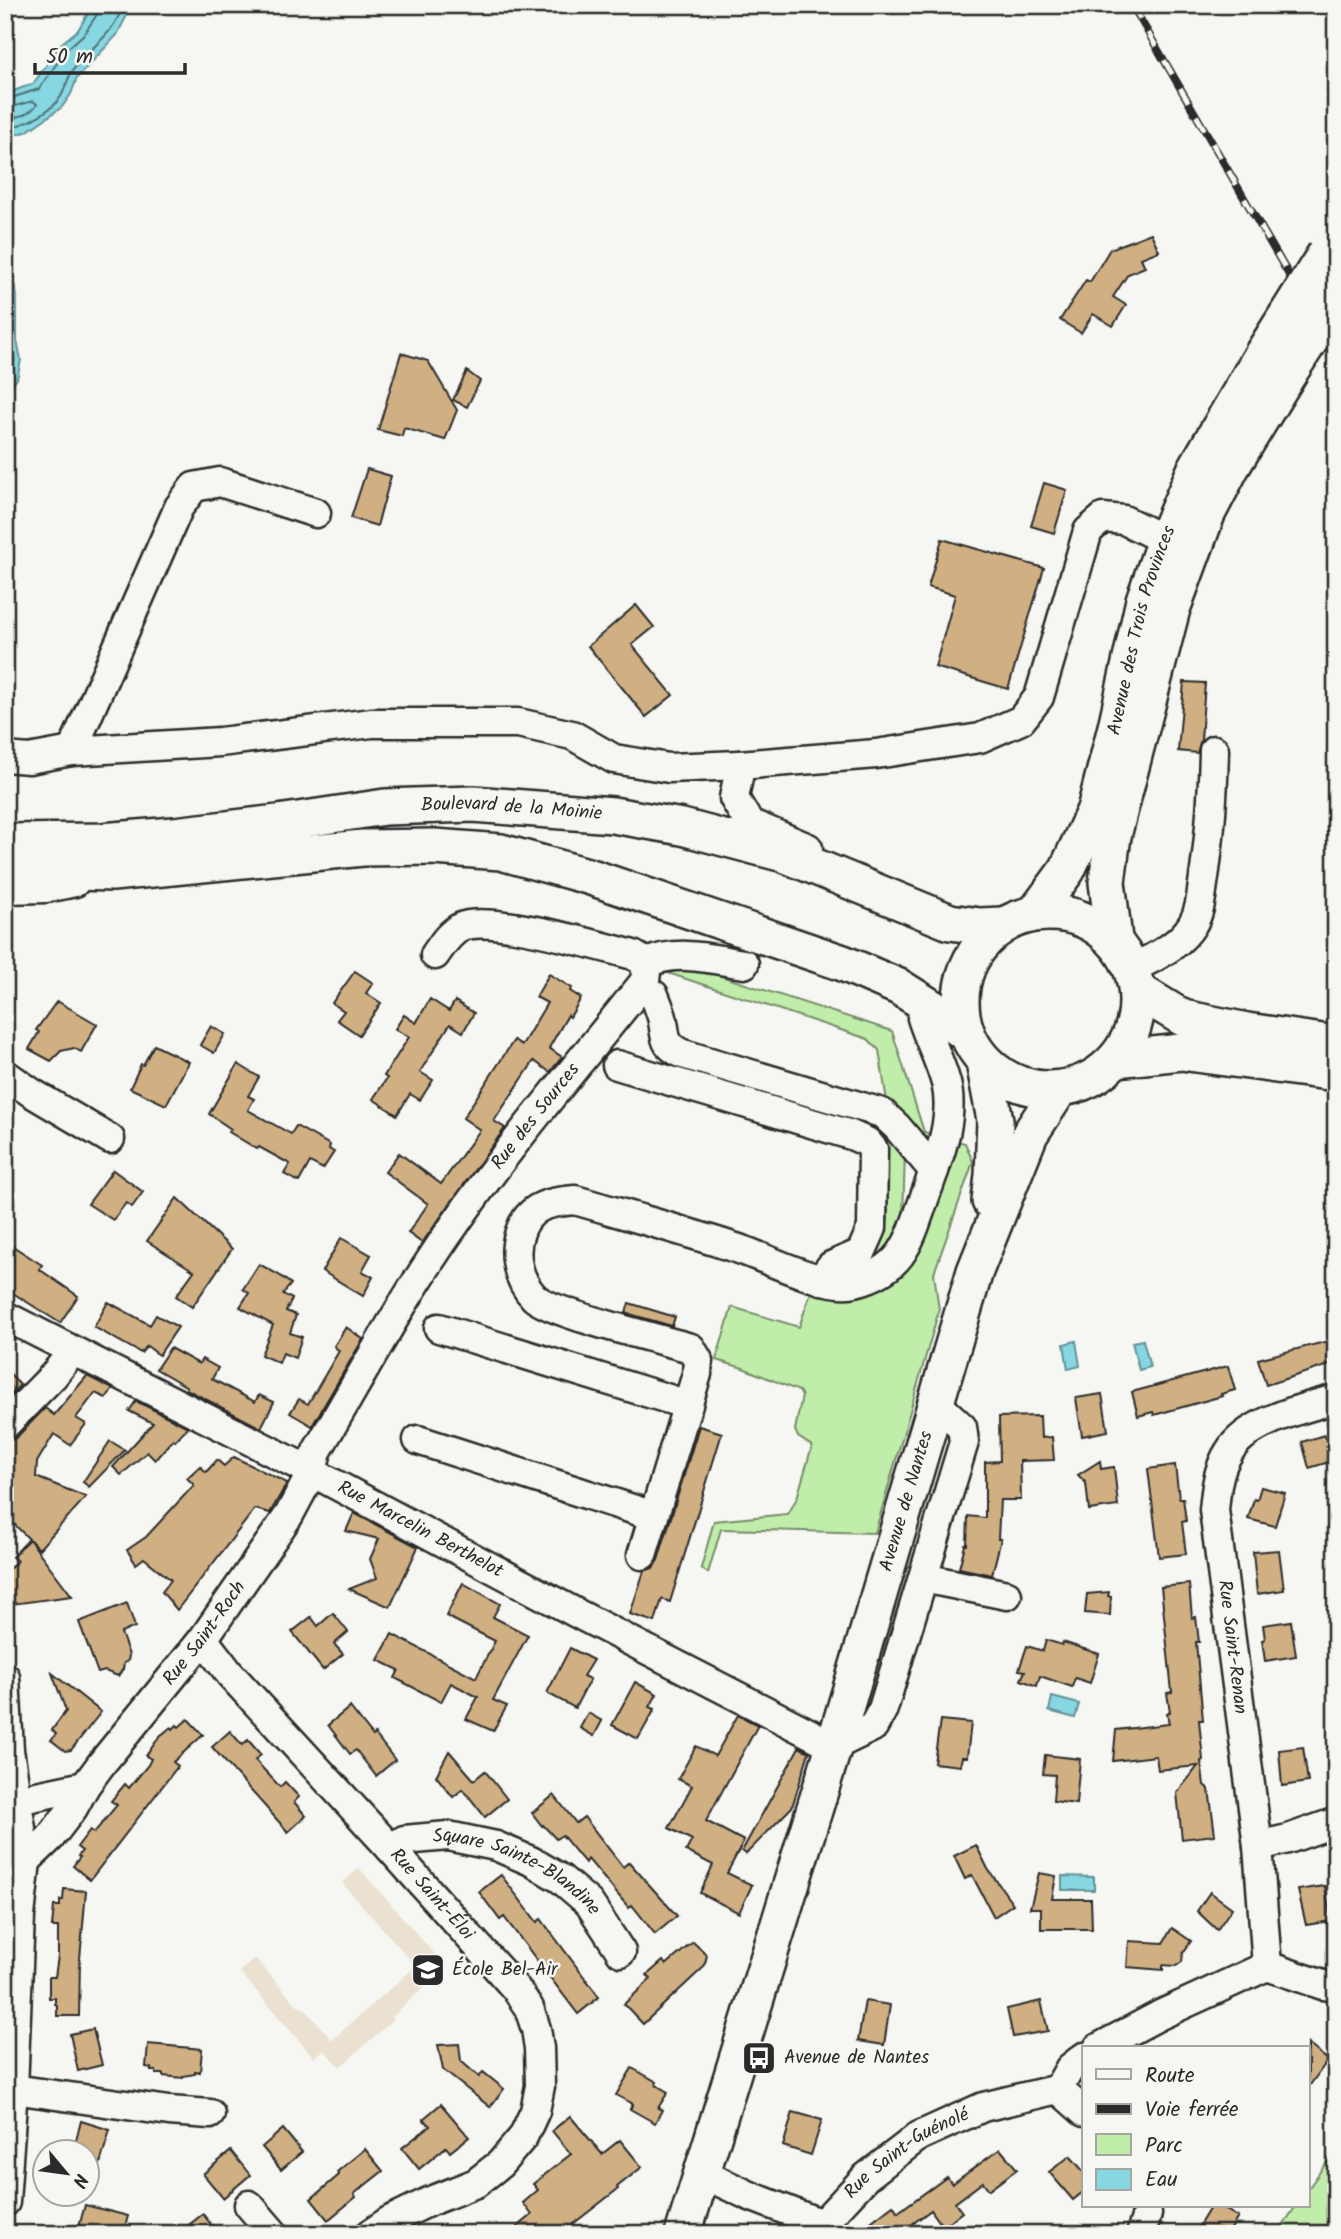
<svg xmlns="http://www.w3.org/2000/svg" width="1341" height="2239" font-family="Kalam,sans-serif">
<rect width="100%" height="100%" fill="#f6f6f2"/>
<filter id="ink" filterUnits="userSpaceOnUse"><feTurbulence type="fractalNoise" baseFrequency=".0143" numOctaves="2"/><feDisplacementMap in="SourceGraphic" scale="14" xChannelSelector="R" yChannelSelector="G"/><feConvolveMatrix kernelMatrix="1 2 1 2 8 2 1 2 1" color-interpolation-filters="sRGB"/></filter>
<g filter="url(#ink)">
<!-- built -->
<polygon fill="#ebe1d1" points="359,1868 446,1967 392,2017 394,2019 340,2067 324,2050 314,2058 240,1972 255,1958 295,2003 306,2010 332,2040 416,1966 342,1883"/>
<!-- green -->
<g fill="#c1edaa" stroke="#768c6a" stroke-width="2">
<polygon points="674,961 892,1031 924,1132 935,1135 927,1140 919,1139 888,1108 879,1050 868,1039 665,972"/>
<polygon points="883,1121 905,1152 903,1217 899,1235 885,1258 837,1273 885,1230 888,1219 888,1154 881,1146 877,1134"/>
<polygon points="953,1140 965,1143 973,1162 934,1273 939,1310 875,1533 721,1529 708,1573 701,1568 714,1521 788,1514 797,1498 812,1446 798,1437 795,1430 802,1396 799,1391 743,1368 716,1360 732,1307 799,1327 811,1292 826,1295 851,1296 883,1282"/>
<polygon points="1336,2149 1336,2234 1277,2234 1296,2206 1308,2206 1308,2189"/>
</g>
<!-- water -->
<g fill="#86d7e1" stroke="#629298" stroke-width="2">
<polygon points="93,5 130,5 130,9 117,35 77,78 71,94 62,107 26,132 5,137 5,94 33,84 62,43 78,30"/>
<polygon points="5,251 17,295 17,340 21,360 17,379 5,392"/>
<polygon points="1143,1340 1150,1367 1139,1370 1132,1342"/>
<polygon points="1076,1341 1080,1366 1068,1369 1064,1344"/>
<polygon points="1052,1697 1079,1704 1075,1718 1049,1711"/>
<polygon points="1062,1876 1094,1877 1094,1890 1062,1890"/>
</g>
<g fill="none" stroke-linecap="round" stroke-linejoin="round">
<!-- shore -->
<g stroke="#4f7074" stroke-width="2">
<polyline points="5,100 39,89 67,49 84,34 98,13 99,5"/>
<path d="M 5,109 L 33,101 L 37,104 C 30,115 18,117 5,120"/>
<path d="M 5,129 C 24,125 38,118 53,106 C 64,97 65,84 71,73 C 87,48 113,38 123,5"/>
<polyline points="5,277 10,295 10,341 14,361 11,376 5,383"/>
</g>
</g>
<!-- building -->
<g fill="#d0b083" stroke="#2b2b2b" stroke-width="2">
<polygon points="1151,233 1159,251 1141,258 1145,267 1128,274 1113,297 1126,305 1113,326 1093,314 1081,333 1060,320 1086,280 1090,282 1110,249"/>
<polygon points="401,353 428,361 457,410 445,440 404,428 402,436 378,430"/>
<polygon points="467,371 480,381 467,407 453,400"/>
<polygon points="367,469 391,476 377,526 351,518"/>
<polygon points="1044,483 1067,490 1054,533 1031,526"/>
<polygon points="942,539 1044,568 1008,689 935,667 955,595 928,587"/>
<polygon points="636,605 654,627 632,645 673,695 646,717 588,646"/>
<polygon points="1184,682 1205,683 1201,740 1197,753 1178,751"/>
<polygon points="355,971 373,983 366,993 381,1003 359,1035 337,1020 344,1011 332,1003"/>
<polygon points="549,974 572,988 570,991 581,998 570,1017 568,1015 549,1048 562,1057 550,1072 534,1061 494,1121 505,1128 422,1243 408,1233 428,1204 385,1172 399,1153 441,1184 480,1130 463,1118 514,1040 522,1045 547,1003 536,997"/>
<polygon points="430,999 449,1011 455,1001 474,1013 463,1032 450,1024 420,1072 433,1080 420,1100 410,1094 397,1115 373,1099 387,1078 384,1076 409,1037 395,1029 404,1015 416,1023"/>
<polygon points="57,1001 97,1024 81,1052 74,1048 61,1051 51,1061 29,1049 39,1032 36,1030"/>
<polygon points="211,1026 225,1034 214,1053 200,1045"/>
<polygon points="154,1045 189,1062 166,1105 130,1088 141,1064 143,1065"/>
<polygon points="238,1064 259,1077 248,1096 254,1099 248,1110 291,1134 296,1126 330,1145 329,1149 334,1152 323,1169 310,1162 299,1182 284,1174 290,1164 259,1147 257,1149 229,1132 231,1129 209,1114"/>
<polygon points="113,1170 143,1192 132,1207 126,1203 113,1220 88,1204"/>
<polygon points="177,1198 232,1249 192,1307 176,1296 194,1271 147,1241"/>
<polygon points="341,1238 371,1255 362,1271 373,1277 363,1296 322,1271"/>
<polygon points="5,1241 42,1265 39,1269 78,1296 60,1323 5,1288"/>
<polygon points="259,1264 279,1275 291,1284 283,1294 292,1299 286,1311 296,1315 290,1333 302,1337 295,1358 283,1353 279,1363 261,1355 273,1325 240,1307 249,1293 243,1289"/>
<polygon points="108,1302 150,1325 156,1315 178,1327 159,1355 147,1346 141,1353 94,1327"/>
<polygon points="629,1303 675,1317 672,1326 626,1313"/>
<polygon points="346,1327 363,1339 312,1426 290,1413 299,1399 308,1404 339,1351 334,1346"/>
<polygon points="1336,1339 1336,1363 1266,1385 1258,1359"/>
<polygon points="170,1348 199,1364 202,1359 218,1368 212,1379 255,1402 259,1395 274,1402 261,1428 186,1389 187,1387 156,1369"/>
<polygon points="1228,1366 1235,1390 1221,1394 1222,1396 1154,1415 1153,1412 1138,1416 1132,1392"/>
<polygon points="5,1368 20,1385 5,1401"/>
<polygon points="87,1376 113,1389 106,1398 95,1393 76,1418 86,1424 70,1445 54,1434 37,1462 36,1477 86,1497 39,1549 12,1522 5,1519 5,1487 10,1441 17,1437 45,1408 54,1415"/>
<polygon points="1102,1394 1108,1431 1082,1436 1076,1398"/>
<polygon points="136,1401 188,1427 175,1441 173,1439 155,1460 147,1452 121,1475 113,1467 153,1423 129,1411"/>
<polygon points="1040,1416 1041,1438 1052,1437 1054,1460 1020,1461 1021,1500 1000,1500 998,1539 1001,1539 992,1575 959,1568 965,1545 967,1545 968,1516 985,1518 985,1462 1000,1461 999,1417"/>
<polygon points="699,1426 722,1433 670,1602 662,1599 655,1622 630,1614 644,1571 653,1568 658,1560"/>
<polygon points="1336,1434 1336,1460 1309,1468 1302,1442 1324,1435 1325,1438"/>
<polygon points="110,1441 125,1450 89,1487 83,1482"/>
<polygon points="234,1457 287,1483 270,1513 255,1509 177,1610 162,1592 171,1580 144,1558 136,1564 127,1550 146,1537 194,1485 187,1478 200,1466 206,1472 217,1460 224,1466"/>
<polygon points="1100,1461 1101,1469 1114,1467 1118,1506 1089,1510 1086,1483 1078,1475"/>
<polygon points="1175,1465 1179,1498 1183,1498 1186,1521 1182,1522 1186,1554 1159,1557 1148,1469"/>
<polygon points="1261,1487 1285,1493 1275,1526 1248,1519 1254,1499 1257,1500"/>
<polygon points="354,1513 418,1547 390,1607 349,1589 377,1578 370,1559 379,1539 346,1531"/>
<polygon points="29,1539 72,1596 12,1604 5,1591 5,1573 17,1561 12,1557"/>
<polygon points="1279,1550 1284,1590 1257,1594 1253,1552"/>
<polygon points="463,1583 500,1604 493,1617 528,1635 493,1700 507,1706 493,1731 466,1719 478,1697 451,1683 441,1702 395,1678 399,1670 378,1660 392,1634 476,1678 495,1641 446,1616"/>
<polygon points="1189,1584 1192,1618 1196,1617 1199,1642 1196,1642 1203,1720 1199,1720 1203,1760 1201,1761 1204,1785 1209,1789 1215,1835 1182,1839 1177,1793 1198,1766 1158,1770 1156,1756 1113,1761 1116,1730 1169,1724 1167,1713 1170,1712 1167,1693 1172,1692 1161,1587"/>
<polygon points="1109,1592 1108,1596 1111,1597 1110,1615 1085,1613 1087,1594"/>
<polygon points="127,1603 135,1627 121,1633 129,1655 128,1661 124,1663 123,1669 118,1676 105,1671 98,1673 79,1622"/>
<polygon points="333,1613 348,1632 334,1644 343,1654 323,1670 292,1632 311,1617 318,1626"/>
<polygon points="1291,1621 1296,1656 1265,1661 1262,1640 1265,1639 1263,1625"/>
<polygon points="1046,1640 1062,1645 1063,1642 1099,1654 1090,1683 1075,1678 1072,1687 1040,1676 1037,1686 1021,1680 1025,1671 1019,1670 1027,1646 1043,1651"/>
<polygon points="570,1648 593,1660 583,1676 590,1679 575,1708 547,1693"/>
<polygon points="52,1673 101,1712 71,1750 65,1751 51,1740 56,1734 52,1730 66,1711"/>
<polygon points="635,1682 657,1694 650,1707 655,1709 638,1739 612,1725"/>
<polygon points="350,1707 373,1736 375,1734 395,1760 376,1776 356,1750 350,1754 328,1725"/>
<polygon points="588,1713 602,1721 594,1736 580,1728"/>
<polygon points="738,1715 758,1725 706,1821 744,1841 727,1873 752,1885 739,1913 700,1893 713,1865 686,1851 692,1840 669,1828 692,1786 678,1779 696,1746 715,1756"/>
<polygon points="188,1719 203,1735 173,1762 178,1766 90,1880 73,1866 80,1857 78,1856 82,1851 77,1847 90,1830 94,1833 117,1805 111,1801 125,1784 129,1788 148,1765 151,1759 146,1756 160,1736 171,1727 173,1729 177,1725 179,1727"/>
<polygon points="940,1720 971,1723 967,1757 962,1757 960,1766 934,1763"/>
<polygon points="230,1731 242,1745 248,1740 261,1755 255,1760 280,1787 285,1782 299,1797 294,1802 306,1816 288,1832 212,1747"/>
<polygon points="799,1747 809,1752 792,1807 746,1854 742,1851"/>
<polygon points="1303,1747 1308,1782 1282,1786 1279,1750"/>
<polygon points="449,1751 474,1780 485,1771 507,1799 485,1817 463,1789 453,1797 436,1776"/>
<polygon points="1045,1755 1080,1759 1076,1804 1053,1801 1055,1775 1043,1774"/>
<polygon points="554,1795 576,1823 584,1817 623,1867 629,1862 677,1916 655,1934 632,1905 629,1908 588,1859 585,1863 562,1835 556,1839 543,1825 542,1826 532,1813"/>
<polygon points="976,1845 988,1869 1013,1904 994,1917 972,1875 965,1879 954,1856"/>
<polygon points="1039,1873 1056,1876 1052,1899 1091,1899 1092,1929 1041,1929 1041,1908 1030,1908"/>
<polygon points="501,1875 537,1922 541,1919 599,1997 578,2014 504,1917 500,1920 479,1892"/>
<polygon points="1325,1886 1331,1921 1306,1925 1298,1890"/>
<polygon points="64,1889 86,1891 80,1959 79,2016 57,2016 57,2005 55,2004 55,1998 49,1998 49,1977 55,1977 58,1956 58,1927 52,1927 54,1906 60,1906 60,1900 63,1900"/>
<polygon points="1210,1892 1232,1908 1217,1930 1197,1911"/>
<polygon points="1172,1928 1191,1941 1183,1953 1182,1962 1176,1966 1163,1965 1163,1970 1127,1967 1129,1941 1163,1943"/>
<polygon points="693,1942 707,1955 704,1967 643,2024 624,2004 651,1979 647,1975 663,1961 666,1965"/>
<polygon points="865,2001 890,2005 884,2045 858,2041"/>
<polygon points="1041,2001 1048,2031 1013,2037 1007,2009"/>
<polygon points="93,2029 102,2065 78,2071 70,2034"/>
<polygon points="148,2044 202,2049 200,2072 195,2071 195,2074 183,2076 183,2078 163,2076 163,2074 156,2074 156,2071 151,2071 151,2068 146,2067"/>
<polygon points="459,2044 461,2061 479,2077 483,2072 504,2089 490,2107 443,2070 438,2045"/>
<polygon points="1308,2044 1328,2060 1308,2088"/>
<polygon points="632,2068 657,2082 656,2085 668,2092 658,2108 662,2110 655,2123 630,2109 633,2104 616,2095"/>
<polygon points="441,2104 469,2137 450,2152 446,2147 419,2169 402,2148 430,2126 423,2119"/>
<polygon points="793,2112 822,2120 811,2155 783,2146"/>
<polygon points="570,2116 602,2154 620,2140 642,2167 617,2187 618,2189 573,2224 580,2234 509,2234 532,2215 523,2203 538,2190 533,2184 571,2154 552,2131"/>
<polygon points="81,2121 110,2130 92,2191 88,2191 88,2152 73,2152"/>
<polygon points="283,2129 302,2152 281,2170 262,2147"/>
<polygon points="365,2149 383,2171 354,2194 356,2197 328,2220 311,2199 339,2175 337,2172"/>
<polygon points="1000,2149 1017,2169 989,2190 983,2182 955,2203 962,2212 943,2227 931,2210 899,2234 855,2234 893,2205 898,2212 947,2177 952,2184"/>
<polygon points="231,2151 250,2175 223,2198 203,2174"/>
<polygon points="1070,2156 1084,2172 1084,2191 1073,2200 1049,2172"/>
<polygon points="85,2205 128,2216 123,2234 77,2234"/>
<polygon points="1211,2206 1219,2206 1238,2217 1228,2234 1194,2234"/>
<polygon points="203,2214 218,2234 177,2234"/>
</g>
<g fill="none" stroke-linecap="round" stroke-linejoin="round">
<!-- minor casing -->
<g stroke="#2b2b2b" stroke-width="33">
<g id="minor">
<polyline points="72,751 179,507 194,487 220,482 316,513"/>
<polyline points="5,757 29,759 72,751 220,742 372,723 518,723 572,735 614,759 669,768 739,765 876,754 980,738 1021,720 1039,697 1088,531 1103,518 1124,520 1165,540"/>
<polyline points="739,765 738,778 734,798 749,823 808,848"/>
<polyline points="5,889 46,888 75,882"/>
<path d="M 647,963 C 678,949 712,959 744,964"/>
<path d="M 1132,968 C 1153,959 1180,945 1192,925 C 1200,912 1201,898 1203,884 C 1210,839 1213,795 1214,750"/>
<path d="M 654,995 C 657,1002 660,1010 662,1017 C 667,1036 661,1044 683,1054 L 882,1113 L 897,1127 L 934,1171"/>
<polyline points="617,1065 851,1135 867,1142 873,1149 872,1228 861,1253 831,1266 821,1280"/>
<polyline points="5,1074 32,1093 110,1139"/>
<path id="s1" d="M 5,1316 L 312,1472 L 580,1615 L 834,1746 L 873,1727 L 883,1709 L 964,1442 L 962,1427 L 936,1403"/>
<polyline points="439,1328 688,1405"/>
<polyline points="5,1425 53,1376 73,1351"/>
<polyline points="418,1440 654,1516"/>
<path d="M 642,1555 L 697,1374 L 698,1360 L 691,1348 C 663,1340 550,1313 534,1297 C 518,1280 512,1254 520,1232 C 529,1205 550,1202 575,1200 C 630,1216 685,1231 739,1249 C 767,1258 827,1290 855,1282 C 902,1270 909,1243 923,1202 C 935,1166 956,1121 946,1083 C 940,1061 929,1040 922,1018 L 931,1007"/>
<polyline points="923,1578 1007,1595"/>
<path id="s2" d="M 203,1639 L 230,1674 L 391,1849 L 516,1989 L 529,2008 L 536,2029 L 539,2048 L 540,2086 L 535,2111 L 523,2137 L 500,2164 L 476,2183 L 428,2202 L 389,2221 L 370,2234"/>
<polyline points="5,1677 9,1750 26,1861 20,1916 13,2089 5,2202"/>
<polyline points="17,1800 85,1786"/>
<polyline points="1258,1846 1288,1839 1336,1822"/>
<path id="s3" d="M 391,1849 L 404,1840 L 448,1836 L 496,1846 L 531,1861 L 561,1879 L 589,1903 L 621,1952"/>
<path id="s4" d="M 26,1861 L 50,1838 L 73,1808 L 85,1786 L 102,1763 L 203,1639 L 289,1515 L 312,1472 L 317,1451 C 362,1375 404,1296 455,1224 C 513,1140 581,1061 645,981 L 647,963 L 633,955 C 600,946 488,914 461,927 C 449,933 442,945 435,955"/>
<path d="M 1267,1966 L 1258,1846 L 1214,1510 C 1216,1489 1218,1469 1229,1452 C 1247,1421 1304,1408 1336,1399"/>
<polyline points="1098,2048 1160,2015 1267,1966 1323,1985 1336,1987"/>
<polyline points="13,2089 169,2111 210,2114"/>
<polyline points="1058,2089 1070,2068 1084,2057"/>
<path id="s5" d="M 701,2173 L 750,2196 L 822,2224 L 866,2177 L 919,2136 L 983,2107 L 1058,2089 L 1084,2112"/>
<polyline points="249,2205 274,2234"/>
<polyline points="1141,2234 1147,2214 1146,2206"/>
</g>
</g>
<!-- major casing -->
<g stroke="#2b2b2b" stroke-width="40">
<g id="major">
<path id="s6" d="M 5,842 L 102,841 L 174,835 L 278,823 L 385,807 L 473,804 L 613,815 L 682,827 L 784,854 L 950,922 L 980,926 L 1002,925"/>
<polyline points="5,870 112,873 363,848 434,847 501,852 591,877 843,963 899,987 931,1007 965,1033"/>
<path id="s7" d="M 1036,912 L 1067,870 L 1095,810 L 1116,727 L 1144,600 L 1165,540 L 1196,468 L 1263,353"/>
<circle cx="1049" cy="1001" r="88"/>
<polyline points="1114,939 1107,882 1113,836 1172,609 1207,514 1231,468 1289,373"/>
<polyline points="1137,990 1183,1018 1247,1031 1336,1044"/>
<polyline points="1116,1059 1181,1052 1336,1073"/>
<polyline points="984,1062 995,1120 993,1175 990,1201"/>
<path id="s8" d="M 683,2234 L 834,1746 L 975,1271 L 1030,1134 L 1059,1090"/>
</g>
</g>
<!-- minor -->
<use href="#minor" stroke="#f6f6f2" stroke-width="28"/>
<!-- major -->
<use href="#major" stroke="#f6f6f2" stroke-width="35"/>
<!-- rail casing -->
<g stroke="#2b2b2b" stroke-width="8">
<polyline id="rail" points="1132,5 1336,356"/>
</g>
<!-- rail -->
<use href="#rail" stroke="#f6f6f2" stroke-width="5" stroke-dasharray="16" stroke-linecap="butt"/>
<!-- major-bridge casing -->
<g stroke="#2b2b2b" stroke-width="40" stroke-linecap="butt">
<g id="major-bridge">
<polyline points="1263,353 1326,253"/>
<polyline points="1289,373 1336,300"/>
</g>
</g>
<!-- major-bridge -->
<use href="#major-bridge" stroke="#f6f6f2" stroke-width="35"/>
</g>
</g>
<!-- icons -->
<defs>
<g id="school-square" transform="scale(1.75)"><rect x="-9" y="-9" width="18" height="18" rx="4" fill="#2b2b2b" stroke="#f6f6f2"/><path d="M0-5L7-2L0 1L-7-2ZM-4 1L0 2.5L4 1V4Q0 6-4 4Z" fill="#fff"/></g>
<g id="bus-square" transform="scale(1.75)"><rect x="-9" y="-9" width="18" height="18" rx="4" fill="#2b2b2b" stroke="#f6f6f2"/><path d="M-5-6H5V4H4V6H2V4H-2V6H-4V4H-5ZM-3.5-4V0h7V-4ZM-3.5 1.2v1.5H-2V1.2ZM2 1.2v1.5H3.5V1.2Z" fill="#fff"/></g>
</defs>
<g fill-rule="evenodd">
<use href="#school-square" x="428" y="1970"/>
<use href="#bus-square" x="759" y="2058"/>
</g>
<g text-anchor="middle" dominant-baseline="central" stroke-width="5" stroke-linejoin="round" paint-order="stroke">
<!-- street labels -->
<g font-size="19" fill="#2b2b2b" stroke="#f6f6f2">
<text stroke="none"><textPath href="#s7" startOffset="304">Avenue des Trois Provinces</textPath></text>
<text stroke="none"><textPath href="#s6" startOffset="509">Boulevard de la Moinie</textPath></text>
<text stroke="none"><textPath href="#s4" startOffset="906">Rue des Sources</textPath></text>
<text stroke="none"><textPath href="#s8" startOffset="766">Avenue de Nantes</textPath></text>
<text stroke="none"><textPath href="#s1" startOffset="467">Rue Marcelin Berthelot</textPath></text>
<text stroke="none"><textPath href="#s4" startOffset="290">Rue Saint-Roch</textPath></text>
<text transform="translate(1232 1647) rotate(83)">Rue Saint-Renan</text>
<text stroke="none"><textPath href="#s3" startOffset="138">Square Sainte-Blandine</textPath></text>
<text stroke="none"><textPath href="#s2" startOffset="343">Rue Saint-Éloi</textPath></text>
<text stroke="none"><textPath href="#s5" startOffset="243">Rue Saint-Guénolé</textPath></text>
</g>
<!-- poi labels -->
<g font-size="19" fill="#2b2b2b" stroke="#f6f6f2" text-anchor="start">
<text x="452" y="1970">École Bel-Air</text>
<text x="784" y="2058">Avenue de Nantes</text>
</g>
</g>
<!-- margin -->
<rect width="1341" height="2239" fill="none" stroke="#f6f6f2" stroke-width="28"/>
<rect x="14" y="14" width="1313" height="2211" fill="none" stroke="#2b2b2b" stroke-width="2.5" filter="url(#ink)"/>
<!-- legend -->
<rect x="1082" y="2046" width="228" height="161" fill="#f6f6f2" stroke="#a5a5a2" stroke-width="2"/>
<rect x="1096" y="2069" width="35" height="10" fill="#f6f6f2" stroke="#a5a5a2" stroke-width="2"/>
<text x="1145" y="2082" font-size="21" fill="#2b2b2b">Route</text>
<rect x="1096" y="2104" width="35" height="10" fill="#2b2b2b" stroke="#a5a5a2" stroke-width="2"/>
<text x="1145" y="2116" font-size="21" fill="#2b2b2b">Voie ferrée</text>
<rect x="1096" y="2134" width="35" height="21" fill="#c1edaa" stroke="#a5a5a2" stroke-width="2"/>
<text x="1145" y="2152" font-size="21" fill="#2b2b2b">Parc</text>
<rect x="1096" y="2169" width="35" height="21" fill="#86d7e1" stroke="#a5a5a2" stroke-width="2"/>
<text x="1145" y="2186" font-size="21" fill="#2b2b2b">Eau</text>
<!-- north arrow -->
<g transform="translate(66 2173) rotate(119)"><circle r="33" fill="#f6f6f2" stroke="#a5a5a2" stroke-width="2"/>
<path d="M0-5L12 26L0 18L-12 26Z" fill="#2b2b2b"/>
<text y="-10" font-size="19" font-weight="bold" text-anchor="middle" fill="#2b2b2b">N</text>
</g>
<!-- scale -->
<path d="M35 63v10h150v-10" fill="none" stroke="#2b2b2b" stroke-width="3.5"/>
<text x="46" y="63" font-size="21" fill="#2b2b2b" stroke="#f6f6f2" stroke-width="5" paint-order="stroke">50 m</text>
</svg>
